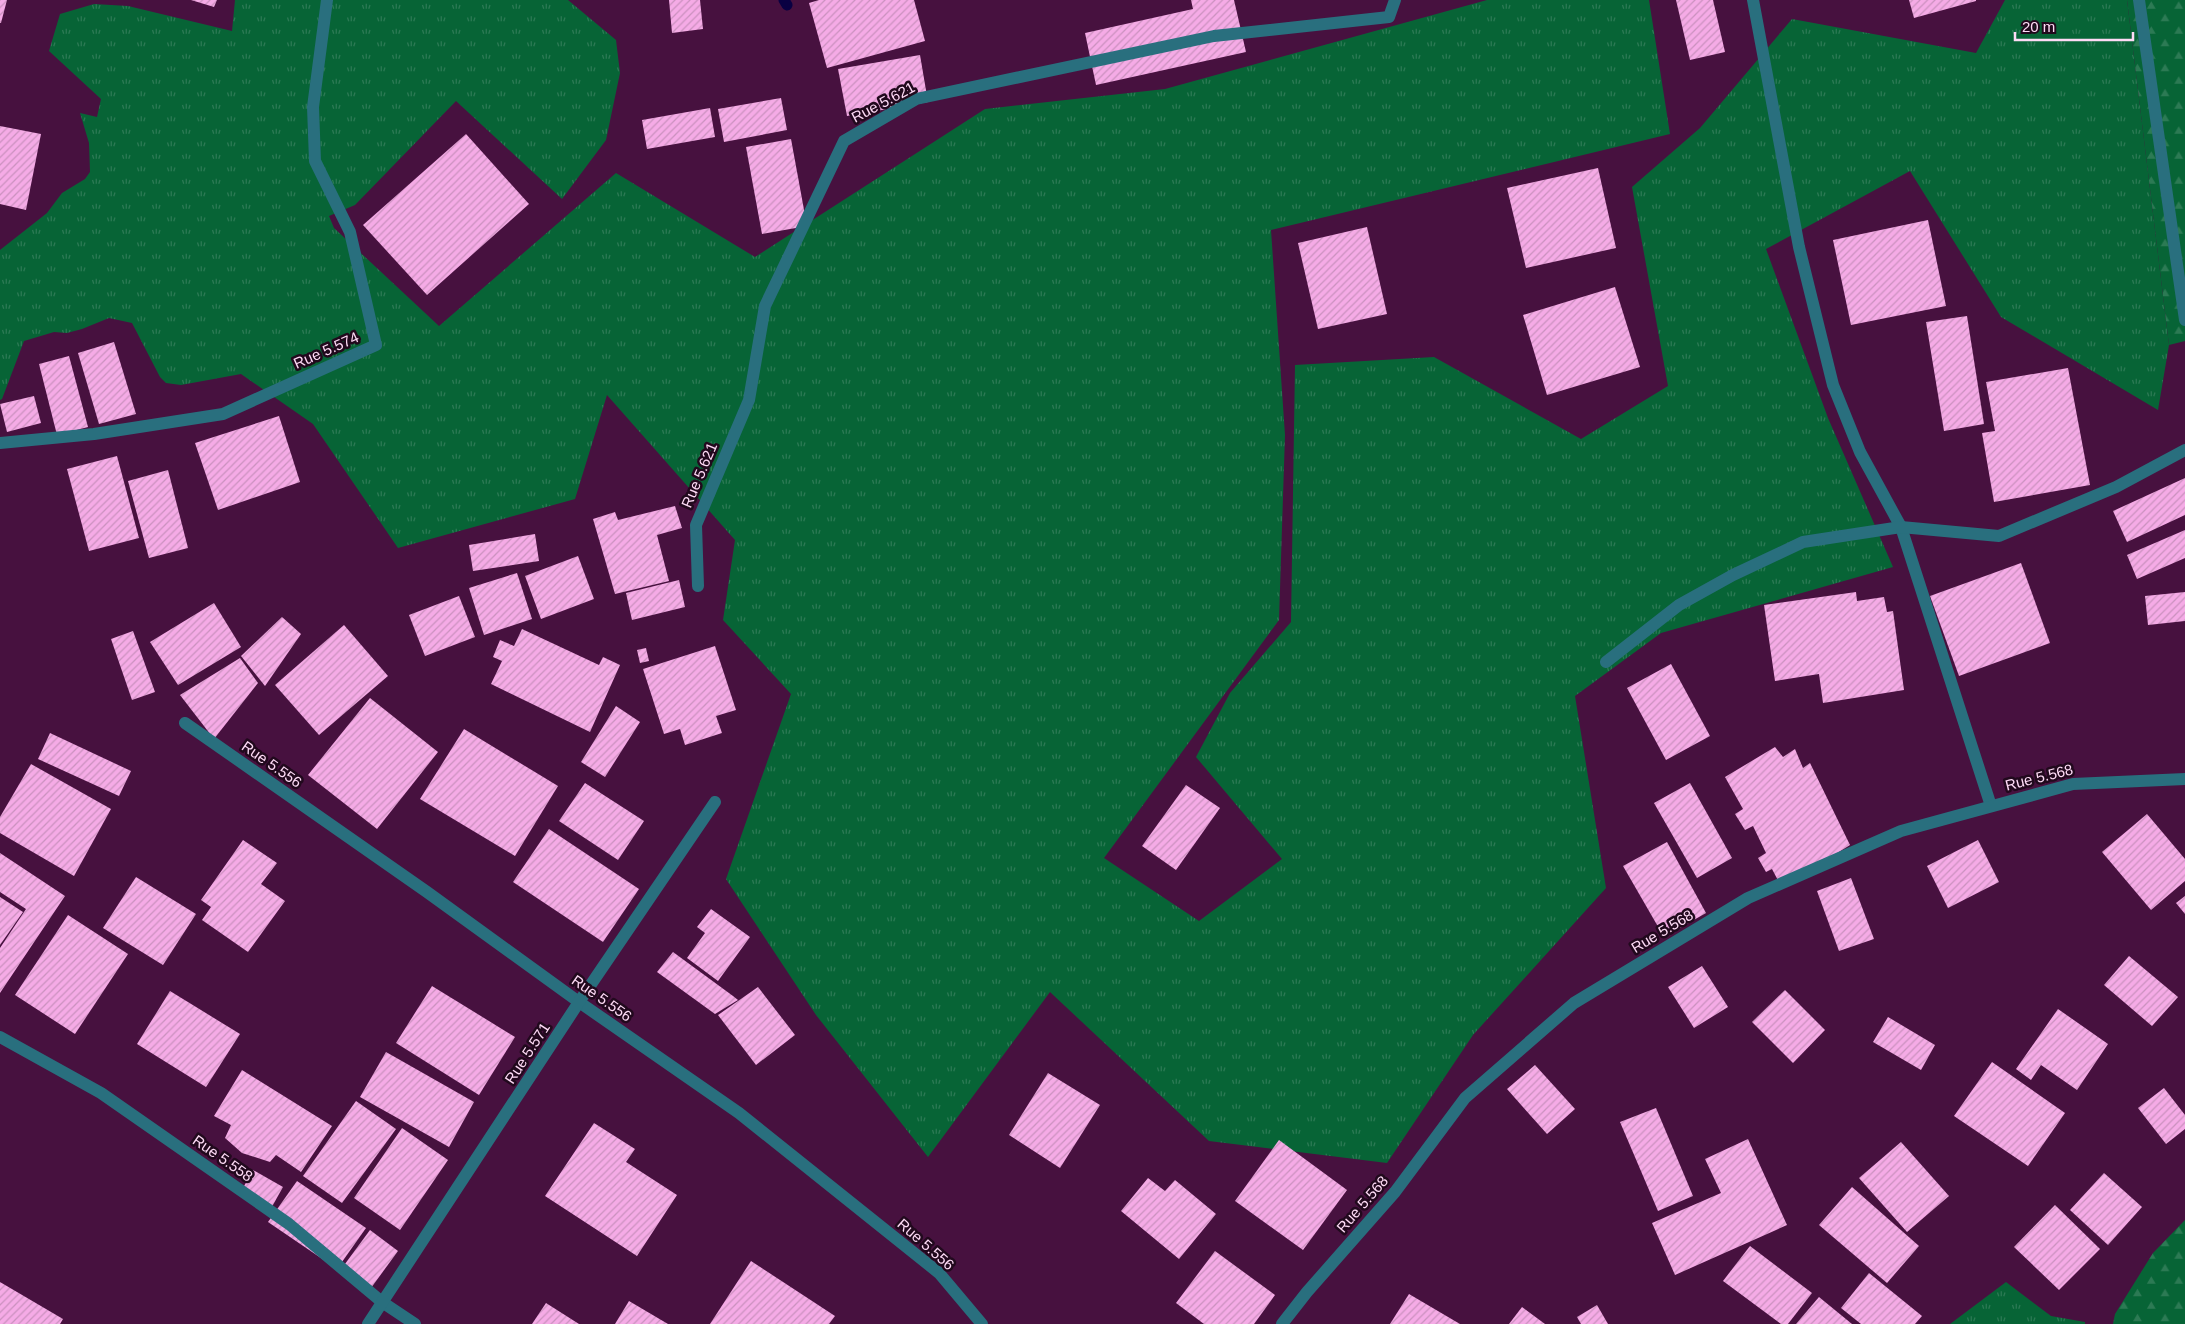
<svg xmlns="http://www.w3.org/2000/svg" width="2185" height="1324" font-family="Arial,sans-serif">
<defs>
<pattern id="grass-tufts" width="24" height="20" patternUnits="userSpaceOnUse" patternTransform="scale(1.25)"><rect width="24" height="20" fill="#076436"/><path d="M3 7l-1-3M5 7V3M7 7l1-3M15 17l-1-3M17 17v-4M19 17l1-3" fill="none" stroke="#2c7a54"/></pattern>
<pattern id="forest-firs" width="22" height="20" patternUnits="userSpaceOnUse" patternTransform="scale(1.25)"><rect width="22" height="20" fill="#076436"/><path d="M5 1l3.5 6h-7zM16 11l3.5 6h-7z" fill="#2c7a54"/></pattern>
<pattern id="building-hatch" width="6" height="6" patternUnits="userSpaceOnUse" patternTransform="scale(1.25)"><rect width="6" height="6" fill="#f5abe6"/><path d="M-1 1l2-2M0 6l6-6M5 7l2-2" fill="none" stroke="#cb91bf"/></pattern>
</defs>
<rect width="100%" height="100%" fill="#47113f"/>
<!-- grass -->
<g fill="url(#grass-tufts)">
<polygon points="235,0 568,0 616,40 620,73 606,140 562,199 456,101 355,205 329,216 334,228 439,326 616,173 755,257 985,109 1165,89 1487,0 1649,0 1670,134 1271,230 1285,435 1279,620 1104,858 1199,921 1282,859 1196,757 1230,693 1291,622 1295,365 1434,357 1581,439 1668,386 1632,187 1700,128 1792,19 1976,53 2005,0 2127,0 2169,345 2158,410 2001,317 1910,171 1766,249 1828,418 1893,567 1661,633 1575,696 1606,888 1473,1035 1387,1163 1209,1141 1050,992 928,1157 816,1015 726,879 791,694 723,620 735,540 607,395 575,499 398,548 313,424 241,374 181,385 166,383 160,377 132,323 109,318 82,329 67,333 54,332 24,341 2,399 0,400 0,250 47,213 62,193 85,179 90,172 89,143 80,113 97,117 101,99 49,51 60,14 94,4 128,6 232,31"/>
<polygon points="2006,1282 2051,1316 2085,1322 2085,1324 1950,1324"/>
</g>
<!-- forest -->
<g fill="url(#forest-firs)">
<polygon points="2127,0 2185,0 2185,341 2169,345"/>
<polygon points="2185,1220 2185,1324 2113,1324 2115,1314 2153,1253"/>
</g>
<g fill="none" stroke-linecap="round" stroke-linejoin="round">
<!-- stream -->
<polyline stroke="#090042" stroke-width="11" points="784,0 787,5"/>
</g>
<!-- building -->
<g fill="url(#building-hatch)">
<polygon points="0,0 7,0 1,23 0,23"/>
<polygon points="191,0 217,0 214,7"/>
<polygon points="669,0 700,0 703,29 672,33"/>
<polygon points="819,0 914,0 925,41 827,68 809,3"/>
<polygon points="1191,0 1234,0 1246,52 1096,85 1085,33 1193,9"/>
<polygon points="1676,0 1713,0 1725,52 1690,60"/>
<polygon points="1909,0 1976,0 1976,1 1914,18"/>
<polygon points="920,55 928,102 847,116 838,69"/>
<polygon points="781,98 787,130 724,142 718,109"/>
<polygon points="710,108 715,137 647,149 642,120"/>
<polygon points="0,126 41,134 26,210 0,204"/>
<polygon points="466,134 529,204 427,295 363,225"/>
<polygon points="791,139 807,226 762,234 746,147"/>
<polygon points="1598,168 1616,248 1526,268 1507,188"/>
<polygon points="1928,220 1946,306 1851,325 1833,240"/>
<polygon points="1367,227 1387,314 1318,329 1298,243"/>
<polygon points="1615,287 1640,367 1547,395 1523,315"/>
<polygon points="1967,316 1984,424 1944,431 1926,322"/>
<polygon points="114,342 136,414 99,424 78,353"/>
<polygon points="69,356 88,427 57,435 39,364"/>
<polygon points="2068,368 2090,485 1994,502 1982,433 1995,431 1986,382"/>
<polygon points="34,396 41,423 7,432 0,404"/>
<polygon points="279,416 300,482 218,510 195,443"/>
<polygon points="117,456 139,538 89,551 67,469"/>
<polygon points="168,470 188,548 149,558 128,481"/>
<polygon points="2185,478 2185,515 2127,542 2113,511"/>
<polygon points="675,506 682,528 657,535 669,581 615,594 593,519 615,512 618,520"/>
<polygon points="2185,530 2185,558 2137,579 2127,555"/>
<polygon points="535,534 539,561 473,571 469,545"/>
<polygon points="578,556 594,599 541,619 525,576"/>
<polygon points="2021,563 2050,643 1959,676 1930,596"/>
<polygon points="517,573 532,619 484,635 469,588"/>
<polygon points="679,580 685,607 632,620 626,593"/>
<polygon points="1856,592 1857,601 1884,597 1887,612 1893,611 1904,690 1823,703 1819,674 1775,681 1764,605"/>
<polygon points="2185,592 2185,621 2148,625 2145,596"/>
<polygon points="459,596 475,637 425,656 409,615"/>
<polygon points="214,603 241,647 178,685 150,642"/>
<polygon points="282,617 301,634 265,686 241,656"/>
<polygon points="344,625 388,676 319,735 275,685"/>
<polygon points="522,629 599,665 603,657 620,665 590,732 491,684 502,661 493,657 500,640 514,646"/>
<polygon points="133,631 155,692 132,700 111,639"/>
<polygon points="715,646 736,710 716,716 722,733 685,745 680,729 664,734 643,669"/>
<polygon points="646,648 649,661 640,663 637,650"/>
<polygon points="240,658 258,683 214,739 180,695"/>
<polygon points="1671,664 1710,736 1666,760 1627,688"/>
<polygon points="370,698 438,752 377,829 308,775"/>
<polygon points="616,706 640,722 605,777 581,762"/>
<polygon points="464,729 558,786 515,856 420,799"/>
<polygon points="50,733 131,771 119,796 38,759"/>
<polygon points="1775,747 1783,757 1795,749 1803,768 1810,763 1850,845 1782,888 1772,869 1766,872 1758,858 1766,853 1753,826 1745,830 1735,814 1743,809 1725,777"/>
<polygon points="31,764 111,809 74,876 0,833 0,817"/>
<polygon points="585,783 644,821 618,860 559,821"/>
<polygon points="1690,783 1732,858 1697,878 1654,803"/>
<polygon points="1186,785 1220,808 1176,870 1142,846"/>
<polygon points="2147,814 2185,859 2185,881 2151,910 2102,852"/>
<polygon points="549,829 639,889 603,942 513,882"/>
<polygon points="243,840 277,863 261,884 285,901 248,952 202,920 211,907 201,900"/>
<polygon points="1978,840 1999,882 1948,908 1927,866"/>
<polygon points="1667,842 1706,913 1664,937 1623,866"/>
<polygon points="0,853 65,896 0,993 0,948 26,909 0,892"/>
<polygon points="136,877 196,914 163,965 103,928"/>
<polygon points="1851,878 1874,939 1839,951 1817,891"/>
<polygon points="2185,896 2185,914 2176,903"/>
<polygon points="0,897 23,912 0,945"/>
<polygon points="711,909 750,937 718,981 687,958 705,933 697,927"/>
<polygon points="68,915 128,954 75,1034 15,995"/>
<polygon points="673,952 733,996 738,1000 715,1014 657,972"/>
<polygon points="2129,956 2178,997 2152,1026 2104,985"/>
<polygon points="1702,966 1728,1007 1694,1028 1668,987"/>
<polygon points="432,986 515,1037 479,1095 396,1043"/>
<polygon points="758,987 795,1035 756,1065 718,1015"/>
<polygon points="1785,990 1825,1030 1793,1063 1752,1022"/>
<polygon points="170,991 240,1034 206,1087 137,1044"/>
<polygon points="2058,1009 2108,1044 2077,1090 2041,1065 2031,1080 2016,1069"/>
<polygon points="1888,1017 1935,1045 1921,1070 1873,1042"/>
<polygon points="386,1052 474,1102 449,1147 360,1097"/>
<polygon points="1992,1062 2065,1113 2028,1166 1954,1116"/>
<polygon points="1535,1065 1575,1109 1547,1134 1507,1089"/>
<polygon points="242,1070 332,1126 301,1172 276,1155 270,1162 242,1153 225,1138 231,1125 214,1116"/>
<polygon points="1048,1073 1100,1105 1060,1168 1009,1135"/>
<polygon points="2164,1088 2185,1115 2185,1129 2166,1144 2138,1108"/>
<polygon points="356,1101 396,1129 342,1203 303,1176"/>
<polygon points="1656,1108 1693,1196 1658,1211 1620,1122"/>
<polygon points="594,1123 635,1149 626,1162 677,1195 637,1256 545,1196"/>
<polygon points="402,1128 448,1160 400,1230 354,1198"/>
<polygon points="1748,1139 1787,1225 1675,1275 1652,1223 1721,1193 1705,1159"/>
<polygon points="1279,1140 1347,1190 1303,1250 1235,1201"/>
<polygon points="1901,1142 1949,1196 1907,1232 1859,1178"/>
<polygon points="253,1170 283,1187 269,1212 239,1195"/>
<polygon points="2104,1173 2142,1207 2108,1245 2070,1210"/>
<polygon points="1148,1178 1165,1191 1175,1180 1216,1214 1179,1259 1121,1211"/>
<polygon points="297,1181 366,1228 337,1269 268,1222"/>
<polygon points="1852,1187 1919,1246 1887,1283 1819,1225"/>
<polygon points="2055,1205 2100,1249 2059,1290 2014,1247"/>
<polygon points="370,1230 398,1251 371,1288 342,1268"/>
<polygon points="1750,1246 1812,1293 1788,1324 1781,1324 1723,1281"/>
<polygon points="1215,1251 1275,1295 1254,1324 1204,1324 1176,1303"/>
<polygon points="751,1261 835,1316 829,1324 710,1324"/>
<polygon points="1869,1273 1922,1316 1915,1324 1861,1324 1841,1308"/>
<polygon points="0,1282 63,1319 60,1324 0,1324"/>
<polygon points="1409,1294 1460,1324 1390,1324"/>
<polygon points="1819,1297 1852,1324 1796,1324"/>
<polygon points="629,1301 668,1324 615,1324"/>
<polygon points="546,1303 579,1324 532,1324"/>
<polygon points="1597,1305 1608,1324 1581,1324 1577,1317"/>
<polygon points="1522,1307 1545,1324 1509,1324"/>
</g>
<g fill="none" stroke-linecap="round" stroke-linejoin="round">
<!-- minor -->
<g stroke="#296f7e" stroke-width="12">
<polyline points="1753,0 1799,247 1833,385 1860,452 1901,527 1991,806"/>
<polyline points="2139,0 2185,320"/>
<polyline points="0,443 94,434 223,414 376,345 350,232 315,161 313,107 327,0"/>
<polyline points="698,586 696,525 749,400 765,306 844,141 916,99 1214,36 1389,17 1395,0"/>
<polyline points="1606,662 1679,605 1733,575 1803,542 1901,527 1999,536 2116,487 2185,450"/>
<polyline points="185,723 427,892 579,1002 739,1113 939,1273 982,1324"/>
<polyline points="0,1037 101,1093 289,1224 382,1302 415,1324"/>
<polyline points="368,1324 579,1002 715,802"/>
<polyline points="1282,1324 1307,1292 1395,1192 1465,1098 1574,1003 1748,898 1901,831 2073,784 2185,779"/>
</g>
</g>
<g text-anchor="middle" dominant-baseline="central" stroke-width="5" stroke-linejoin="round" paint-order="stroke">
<!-- street labels -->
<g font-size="15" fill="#fedbf6" stroke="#21091d">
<text transform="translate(883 102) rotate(-28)">Rue 5.621</text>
<text transform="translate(326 350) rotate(-24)">Rue 5.574</text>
<text transform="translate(699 475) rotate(-67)">Rue 5.621</text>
<text transform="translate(272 764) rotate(35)">Rue 5.556</text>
<text transform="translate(2039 777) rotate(-14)">Rue 5.568</text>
<text transform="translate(1662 931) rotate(-31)">Rue 5.568</text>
<text transform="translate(602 998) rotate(35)">Rue 5.556</text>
<text transform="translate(527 1053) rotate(-57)">Rue 5.571</text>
<text transform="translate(223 1158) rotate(35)">Rue 5.558</text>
<text transform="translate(1362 1204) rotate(-49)">Rue 5.568</text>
<text transform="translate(926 1244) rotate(41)">Rue 5.556</text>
</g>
</g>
<!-- scale -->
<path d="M2015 32v8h118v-8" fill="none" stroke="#fedbf6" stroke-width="2.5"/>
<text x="2022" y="32" font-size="15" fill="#fedbf6" stroke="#21091d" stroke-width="4" paint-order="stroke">20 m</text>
</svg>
